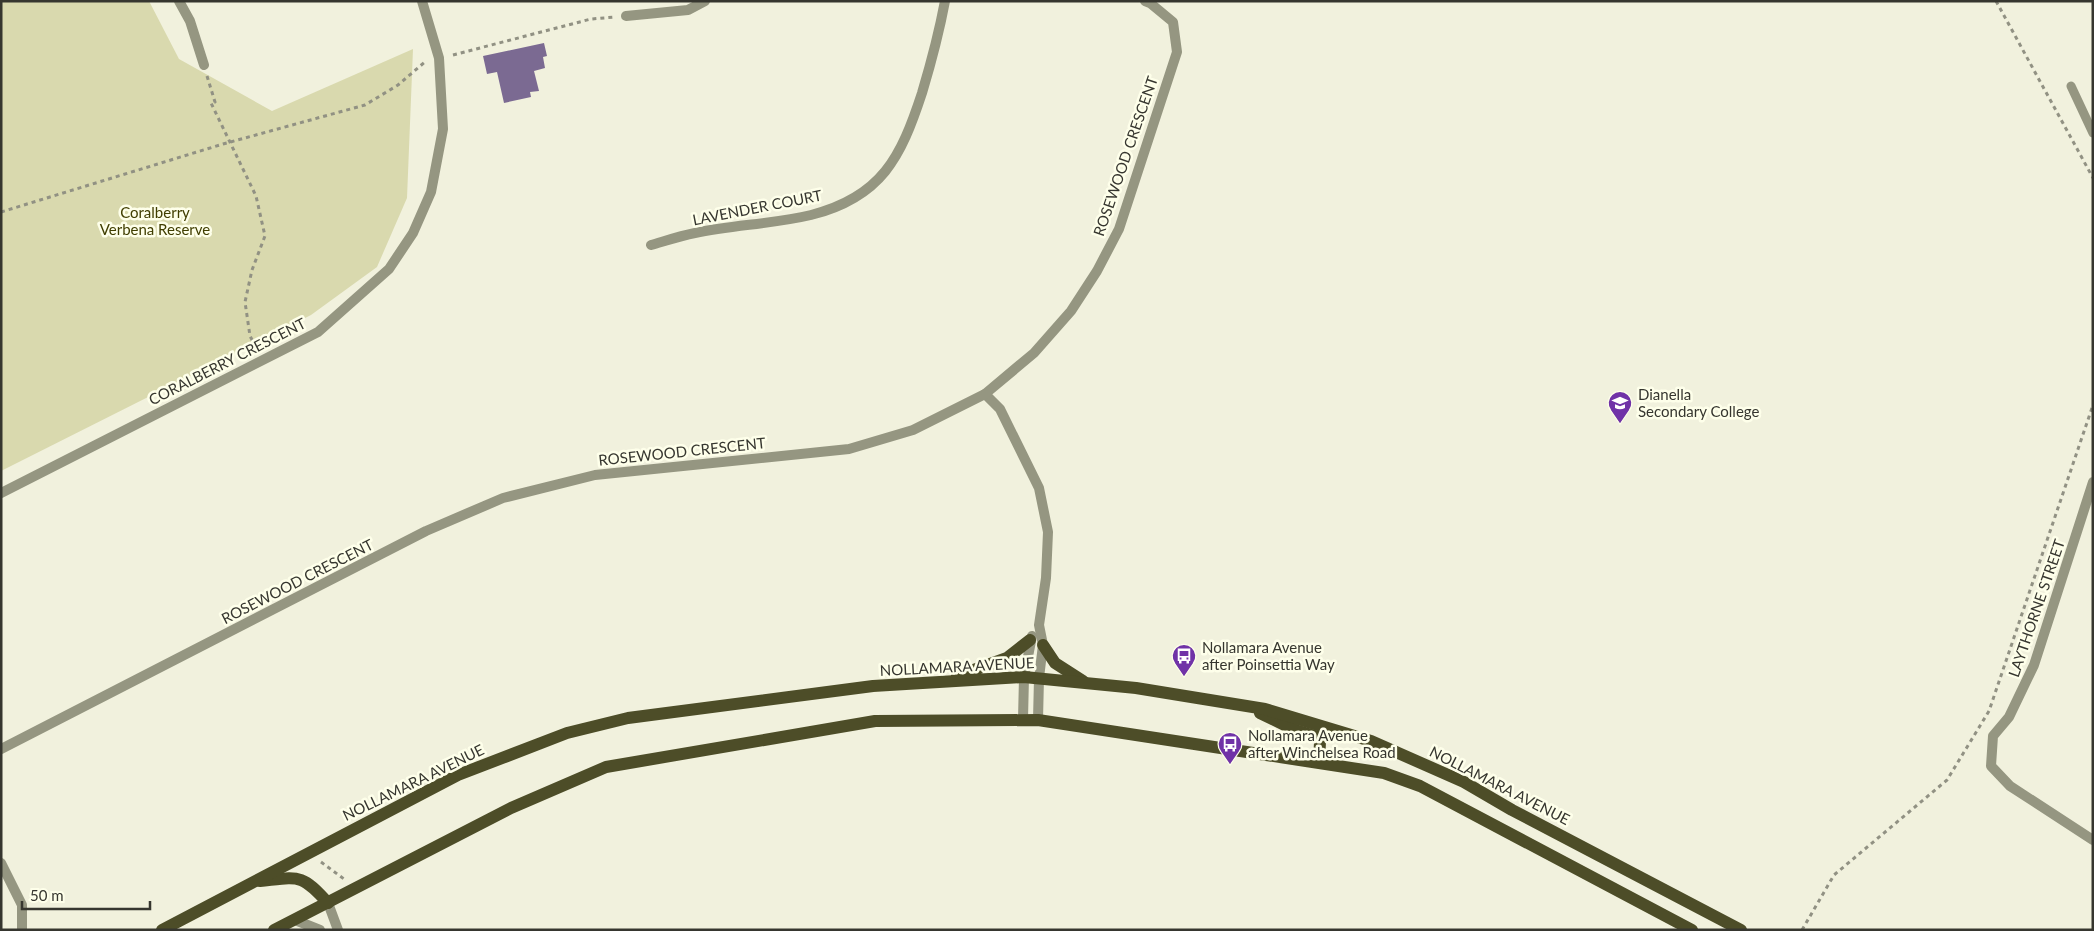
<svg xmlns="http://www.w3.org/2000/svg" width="2094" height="931" font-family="Lato,sans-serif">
<rect width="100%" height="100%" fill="#f1f1dd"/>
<!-- green -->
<polygon fill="#d9d9ae" points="1,1 149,1 179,59 272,111 413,49 407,198 377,267 311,315 1,471"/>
<!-- building -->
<polygon fill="#7b6a92" points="544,43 547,56 543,57 545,68 534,71 539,91 530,92 531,97 504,103 497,72 487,74 483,56"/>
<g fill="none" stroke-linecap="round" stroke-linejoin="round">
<!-- path -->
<g stroke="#919183" stroke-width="3" stroke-dasharray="4 4" stroke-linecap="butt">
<polyline points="1996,1 2093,178"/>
<polyline points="453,55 591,19 615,17"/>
<polyline points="207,76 215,102 211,103 256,196 265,236 252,270 245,302 250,336 258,351"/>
<polyline points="1,212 223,144 365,105 398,85 426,61"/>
<polyline points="321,862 344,879"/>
<polyline points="1802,930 1834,875 1947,780 1989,711 2093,405"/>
</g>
<!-- service -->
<polyline stroke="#959681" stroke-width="9" points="2071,86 2093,133"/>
<!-- minor -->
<g stroke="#959681" stroke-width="10">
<polyline points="179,1 190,21 204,65"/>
<polyline points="626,16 688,10 705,1"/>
<path d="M 651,245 C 665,241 680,236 695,233 C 733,225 773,224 811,215 C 882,197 901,157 922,93 C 931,63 939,33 945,1"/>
<polyline points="985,394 1000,409 1039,488 1048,532 1046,578 1039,625 1043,645 1039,678 1038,720"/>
<polyline points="2093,482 2034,665 2009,717 1993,736 1991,766 2010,786 2093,840"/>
<polyline points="1,493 318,332 389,269 413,233 431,192 443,129 439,58 422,1"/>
<polyline points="1023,719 1024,677 1032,636"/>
<polyline points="1,749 426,531 503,498 595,475 849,449 913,430 985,394 1034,353 1071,311 1097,271 1119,229 1177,52 1173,22 1150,3 1145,1"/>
<polyline points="1,863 22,905 22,930"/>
<polyline points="328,903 338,930"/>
<polyline points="295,920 320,930"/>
</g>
<!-- primary -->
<g stroke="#4d4d28" stroke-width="12">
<polyline points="1043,645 1055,663 1083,681"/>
<polyline points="957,676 1007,658 1030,640"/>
<polyline points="1260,713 1295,730 1318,737 1320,742 1319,762"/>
<path d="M 260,881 C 299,877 301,873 328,903"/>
<polyline points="162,930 458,775 567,733 628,718 873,686 1024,677 1136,688 1265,709 1371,741 1464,782 1512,810 1741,930"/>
<polyline points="274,930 511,808 606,767 875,721 1038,720 1384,773 1420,786 1692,930"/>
</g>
</g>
<!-- icons -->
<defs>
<g id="school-pin" transform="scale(1.25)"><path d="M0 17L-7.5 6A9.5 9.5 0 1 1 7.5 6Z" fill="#7032a7" stroke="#feffea"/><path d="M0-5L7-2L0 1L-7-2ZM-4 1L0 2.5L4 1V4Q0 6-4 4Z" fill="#fff"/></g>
<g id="bus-pin" transform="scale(1.25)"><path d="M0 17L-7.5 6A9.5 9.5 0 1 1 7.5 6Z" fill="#7032a7" stroke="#feffea"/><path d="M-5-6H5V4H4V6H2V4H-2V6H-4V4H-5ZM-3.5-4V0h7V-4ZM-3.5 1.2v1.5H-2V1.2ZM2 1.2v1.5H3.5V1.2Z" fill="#fff"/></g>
</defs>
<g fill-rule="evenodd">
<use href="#school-pin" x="1620" y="403"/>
<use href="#bus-pin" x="1184" y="656"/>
<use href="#bus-pin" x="1230" y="744"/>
</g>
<g text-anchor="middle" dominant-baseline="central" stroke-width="5" stroke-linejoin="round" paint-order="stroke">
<!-- street labels -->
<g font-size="15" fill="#36362f" stroke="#feffea">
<text transform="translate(1125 156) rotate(-71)">ROSEWOOD CRESCENT</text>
<text transform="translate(757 207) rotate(-11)">LAVENDER COURT</text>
<text transform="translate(227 361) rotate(-27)">CORALBERRY CRESCENT</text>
<text transform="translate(682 451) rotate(-6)">ROSEWOOD CRESCENT</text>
<text transform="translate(297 581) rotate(-27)">ROSEWOOD CRESCENT</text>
<text transform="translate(2036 608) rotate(-71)">LAYTHORNE STREET</text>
<text transform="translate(957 666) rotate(-3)">NOLLAMARA AVENUE</text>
<text transform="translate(413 782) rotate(-26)">NOLLAMARA AVENUE</text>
<text transform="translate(1500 785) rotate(27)">NOLLAMARA AVENUE</text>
</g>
<!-- park labels -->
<g font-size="15" fill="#403e01" stroke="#feffea">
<text x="155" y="212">Coralberry<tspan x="155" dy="17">Verbena Reserve</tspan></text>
</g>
<!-- poi labels -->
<g font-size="15" fill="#36362f" stroke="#feffea" text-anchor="start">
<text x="1638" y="394">Dianella<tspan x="1638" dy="17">Secondary College</tspan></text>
<text x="1202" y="647">Nollamara Avenue<tspan x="1202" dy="17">after Poinsettia Way</tspan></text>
<text x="1248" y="735">Nollamara Avenue<tspan x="1248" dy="17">after Winchelsea Road</tspan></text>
</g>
</g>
<!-- border -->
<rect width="2094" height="931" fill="none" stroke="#36362f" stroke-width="5"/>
<!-- scale -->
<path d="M22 901v8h128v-8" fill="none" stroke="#36362f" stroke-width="2.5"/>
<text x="30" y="901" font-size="15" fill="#36362f" stroke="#feffea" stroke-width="4" paint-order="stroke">50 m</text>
</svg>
